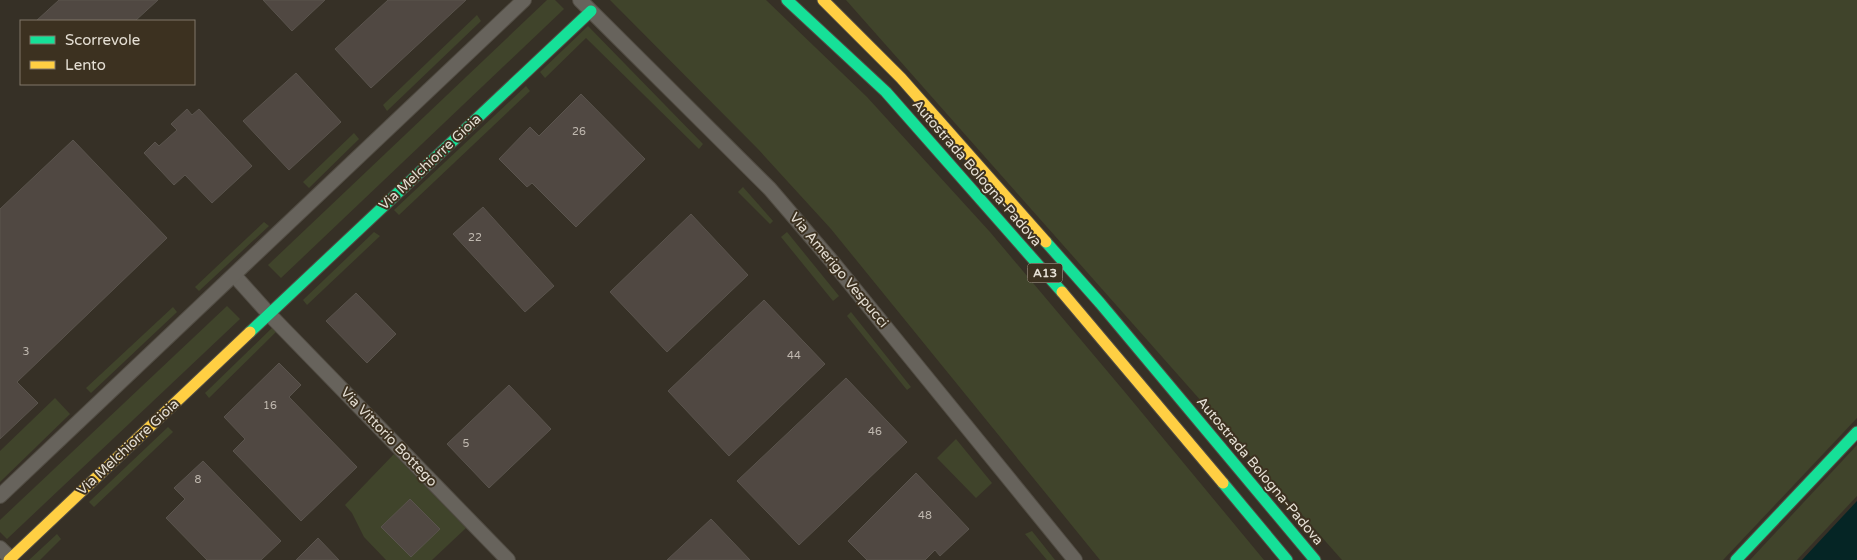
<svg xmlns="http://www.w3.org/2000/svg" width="1857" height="560" font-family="'Varela Round',sans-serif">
<rect width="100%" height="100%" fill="#363026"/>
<!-- green -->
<g fill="#40442b">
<polygon points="547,0 555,0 564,9 281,278 268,265"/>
<polygon points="610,0 766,0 867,97 990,232 1124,391 1264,560 1100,560 831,229 758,149"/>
<polygon points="846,0 1857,0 1857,418 1723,560 1342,560"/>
<polygon points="477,15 481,21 387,111 383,105"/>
<polygon points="588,26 703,144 699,149 586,38 545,78 540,72"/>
<polygon points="526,86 530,91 399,215 394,210"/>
<polygon points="354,133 359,139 309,188 303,182"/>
<polygon points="743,187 773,221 770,224 738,192"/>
<polygon points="264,222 269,226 199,291 195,287"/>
<polygon points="374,232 380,236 307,305 303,300"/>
<polygon points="787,232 839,296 833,301 781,237"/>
<polygon points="227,306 240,319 7,539 0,532 0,520"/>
<polygon points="173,307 177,312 91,393 86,388"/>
<polygon points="851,312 911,387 907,390 847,316"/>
<polygon points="274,326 278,330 209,398 205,393"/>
<polygon points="55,398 70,414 0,482 0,451"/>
<polygon points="168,427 173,432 94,507 89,502"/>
<polygon points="956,439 992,483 976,498 937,458"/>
<polygon points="1857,445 1857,496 1797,560 1750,560"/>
<polygon points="394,454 466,528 432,560 386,560 364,537 352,513 345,505"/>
<polygon points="1032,531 1055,560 1047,560 1025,534"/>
<polygon points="57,534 61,539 40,560 29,560"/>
</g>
<!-- water -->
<polygon fill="#052525" points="1857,501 1857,560 1802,560"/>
<!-- building -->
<g fill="#504842" stroke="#5a544d">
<polygon points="59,0 158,0 135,21 36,21"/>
<polygon points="263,0 325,0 292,31"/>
<polygon points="388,0 466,0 371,88 335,49"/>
<polygon points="296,73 341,122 289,170 243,121"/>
<polygon points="581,94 645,159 576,227 532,183 527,187 499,159 530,127 539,136"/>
<polygon points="187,109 192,115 199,109 252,166 212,203 185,175 174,185 144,153 155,142 159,146 177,130 171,124"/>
<polygon points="73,140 167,238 17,382 38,403 0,439 0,209"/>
<polygon points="483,207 554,286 525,312 453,234"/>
<polygon points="691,214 748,275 667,352 610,292"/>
<polygon points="356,293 396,334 367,363 326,321"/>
<polygon points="764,300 825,364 729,456 668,391"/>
<polygon points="279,363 301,385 289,397 357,467 301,521 233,451 245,439 224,417"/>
<polygon points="846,378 907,442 799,545 737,481"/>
<polygon points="509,385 551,429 489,488 447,444"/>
<polygon points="203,461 281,541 261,560 207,560 166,518 185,499 174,488"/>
<polygon points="916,473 969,529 940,556 935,550 925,560 867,560 848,541"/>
<polygon points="410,499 440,529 411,557 381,527"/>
<polygon points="711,519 750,560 667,560"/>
<polygon points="318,538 339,560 296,560"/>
</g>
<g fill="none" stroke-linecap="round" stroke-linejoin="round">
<!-- street casing -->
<g stroke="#514c43" stroke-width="16">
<g id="street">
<polyline points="580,0 770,189 835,265 1075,560"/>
<polyline points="234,275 269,314 508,560"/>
<polyline points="0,496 524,0"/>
<polyline points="0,548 11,559"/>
</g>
</g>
<!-- fast casing -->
<g stroke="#514c43" stroke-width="13">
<g id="fast">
<polyline points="787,0 886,92 1062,292"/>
<polyline points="1046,242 1100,303 1315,560"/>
<polyline points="250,332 591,11"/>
<polyline points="1223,483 1287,560"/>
<polyline points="1736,560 1857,432"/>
</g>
</g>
<!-- slow casing -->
<g stroke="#514c43" stroke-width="13">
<g id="slow">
<polyline points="823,0 901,78 1046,242"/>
<polyline points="1062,292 1223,483"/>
<polyline points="9,560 250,332"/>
</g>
</g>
<!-- street -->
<use href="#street" stroke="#67635c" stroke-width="14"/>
<!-- fast -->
<use href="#fast" stroke="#16e098" stroke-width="11"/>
<!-- slow -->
<use href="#slow" stroke="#ffcf43" stroke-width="11"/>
</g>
<g text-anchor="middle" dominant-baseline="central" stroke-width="4" stroke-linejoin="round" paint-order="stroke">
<!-- number labels -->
<g font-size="11" fill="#c0b9b0">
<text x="579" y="131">26</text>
<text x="475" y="237">22</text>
<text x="26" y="351">3</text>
<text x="794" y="355">44</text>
<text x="270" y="405">16</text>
<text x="875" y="431">46</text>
<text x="466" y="443">5</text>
<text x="198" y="479">8</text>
<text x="925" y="515">48</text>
</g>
<!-- shield labels -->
<rect fill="#3c3120" stroke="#b2ab9e" stroke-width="1" x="1027.5" y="263.5" width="35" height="19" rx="4"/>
<g font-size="12" font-weight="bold" fill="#e5dfd4">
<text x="1045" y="273">A13</text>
</g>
<!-- street labels -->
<g font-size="14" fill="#e5dfd4" stroke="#3c3120">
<text transform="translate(430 162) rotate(-43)">Via Melchiorre Gioia</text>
<text transform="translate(977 173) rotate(49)">Autostrada Bologna-Padova</text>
<text transform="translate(839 270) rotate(50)">Via Amerigo Vespucci</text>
<text transform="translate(389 437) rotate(46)">Via Vittorio Bottego</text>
<text transform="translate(128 447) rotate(-43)">Via Melchiorre Gioia</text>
<text transform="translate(1260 471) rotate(50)">Autostrada Bologna-Padova</text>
</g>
</g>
<!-- legend -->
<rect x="20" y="20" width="175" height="65" fill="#3c3120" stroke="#807768"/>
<rect x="30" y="36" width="25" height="8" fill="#16e098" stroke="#807768"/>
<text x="65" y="45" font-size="15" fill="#e5dfd4">Scorrevole</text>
<rect x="30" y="61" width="25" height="8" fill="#ffcf43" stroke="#807768"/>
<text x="65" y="70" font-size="15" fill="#e5dfd4">Lento</text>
</svg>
